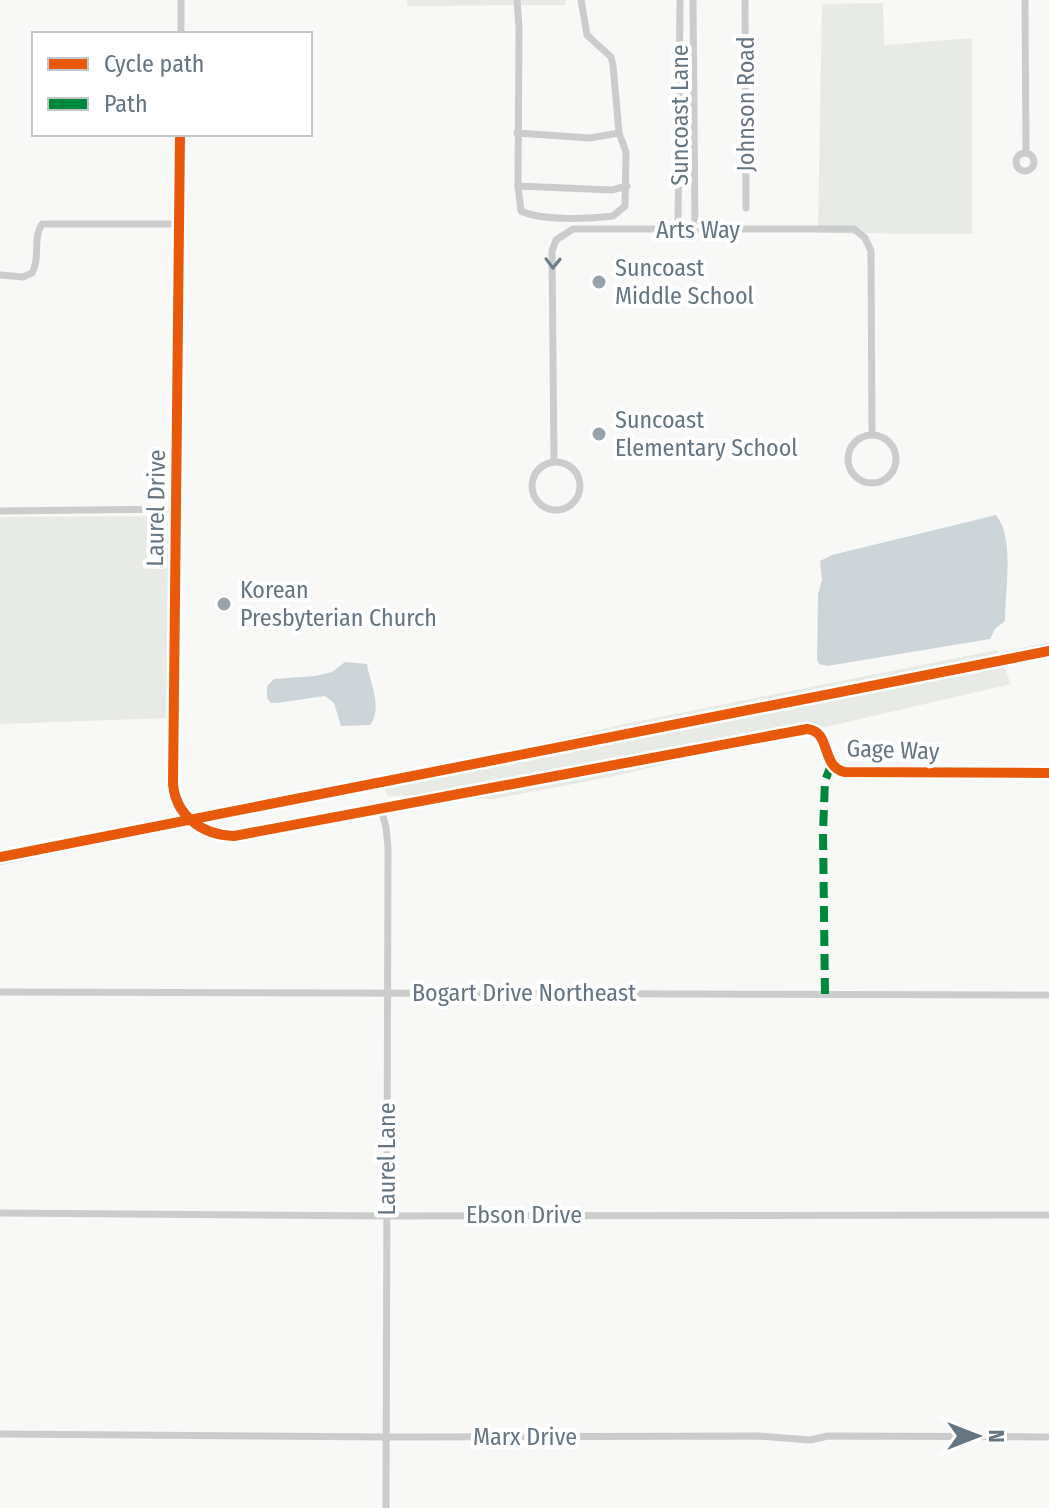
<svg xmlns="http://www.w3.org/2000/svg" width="1049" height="1508" font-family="'Fira Sans Condensed',sans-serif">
<rect width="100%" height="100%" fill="#f8f8f7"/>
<!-- green -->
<g fill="#e7eae5">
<polygon points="407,0 566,0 565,5 407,6"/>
<polygon points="883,3 884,45 972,38 972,234 818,233 822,4"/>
<polygon points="171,516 169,718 0,724 0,517"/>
<polygon points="997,650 1011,684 610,777 494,799 388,796 385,791 389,783 403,775 450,764 625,724"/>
</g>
<!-- water -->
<g fill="#cdd5d8">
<path d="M 996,515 C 1015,538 1005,591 1005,621 L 995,629 L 990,639 L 827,666 L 819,664 L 817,659 L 818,594 L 822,580 L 820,561 L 832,555 Z"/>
<path d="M 345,662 L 367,664 C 370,683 383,709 370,725 L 341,726 L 334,703 L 325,696 L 277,703 L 271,703 L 267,698 L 267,686 L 274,679 L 315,676 L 332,672 Z"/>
</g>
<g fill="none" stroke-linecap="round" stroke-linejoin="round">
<!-- canal -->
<g stroke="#cdd5d8" stroke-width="8">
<polyline points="205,818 413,779 438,768 630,732 1049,647"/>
<polyline points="0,861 182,822"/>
</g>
<!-- minor -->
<g stroke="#cbcdcd" stroke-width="7">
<path d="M 517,0 L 519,28 L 518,186 L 521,211 C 542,221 590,219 613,216 L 625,206 L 626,152 L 619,133 L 613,65 L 611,57 L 587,35 L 581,0"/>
<polyline points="693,0 695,229"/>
<polyline points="745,0 746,208"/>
<polyline points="1025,0 1026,153"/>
<polyline points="181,34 181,0"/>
<polyline points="517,133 590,138 619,133"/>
<path d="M 180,134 L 173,784 C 176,816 202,835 234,836 L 807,729 C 832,731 820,767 845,772 L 1049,773"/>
<circle cx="1025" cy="162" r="9"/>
<polyline points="518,186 612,190 627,186"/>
<polyline points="678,230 680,0"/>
<path d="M 0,275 L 23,277 L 32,273 C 41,257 32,239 42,224 L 179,224"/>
<circle cx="872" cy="459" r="24"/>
<circle cx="556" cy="486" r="24"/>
<polyline points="554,462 552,251 556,240 573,229 854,229 865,238 871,251 872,435"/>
<polyline points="0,511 176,509"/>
<polyline points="381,810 386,827 388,848 386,1508"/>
<polyline points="0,992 1049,995"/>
<polyline points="0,1213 386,1216 1049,1215"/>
<polyline points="0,1434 387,1437 759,1436 810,1440 828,1436 1049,1437"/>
</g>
<!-- quiet -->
<polyline stroke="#00873e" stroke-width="8" stroke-dasharray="16 8" stroke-linecap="butt" points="825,994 823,832 825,781 831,765"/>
<!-- cycleway casing -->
<g stroke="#fff" stroke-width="15">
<g id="cycleway">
<path d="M 180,134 L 173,784 C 176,816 202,835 234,836 L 807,729 C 832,731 820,767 845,772 L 1049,773"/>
<polyline points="0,857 1049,651"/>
</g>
</g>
<!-- cycleway -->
<use href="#cycleway" stroke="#e8590c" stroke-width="10"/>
</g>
<!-- one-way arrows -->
<defs><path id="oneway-chevron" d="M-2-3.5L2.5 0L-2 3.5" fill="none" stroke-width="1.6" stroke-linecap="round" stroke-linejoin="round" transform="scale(2)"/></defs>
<use stroke="#6f7e89" href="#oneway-chevron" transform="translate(553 263) rotate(91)"/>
<!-- markers -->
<g fill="#98a3aa" stroke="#fff" stroke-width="3">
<circle cx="599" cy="282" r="8"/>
<circle cx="599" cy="434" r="8"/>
<circle cx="224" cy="604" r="8"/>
</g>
<g text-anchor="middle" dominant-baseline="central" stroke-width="8" stroke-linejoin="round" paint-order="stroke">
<!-- street labels -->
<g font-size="24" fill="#657581" stroke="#fff">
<text transform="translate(746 104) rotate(-90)">Johnson Road</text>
<text transform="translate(680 115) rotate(-90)">Suncoast Lane</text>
<text x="698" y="230">Arts Way</text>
<text transform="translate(156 508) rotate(-89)">Laurel Drive</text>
<text transform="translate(893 750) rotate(2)">Gage Way</text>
<text x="524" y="993">Bogart Drive Northeast</text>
<text transform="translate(387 1159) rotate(-90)">Laurel Lane</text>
<text x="524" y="1215">Ebson Drive</text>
<text x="525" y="1437">Marx Drive</text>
</g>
<!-- poi labels -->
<g font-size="24" fill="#657581" stroke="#fff" text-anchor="start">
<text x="615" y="268">Suncoast<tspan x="615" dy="28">Middle School</tspan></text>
<text x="615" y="420">Suncoast<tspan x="615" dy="28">Elementary School</tspan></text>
<text x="240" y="590">Korean<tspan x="240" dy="28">Presbyterian Church</tspan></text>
</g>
</g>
<!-- legend -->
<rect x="32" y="32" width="280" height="104" fill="#ffffff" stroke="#c1c8cd" stroke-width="2"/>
<rect x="48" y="58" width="40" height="12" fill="#e8590c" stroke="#c1c8cd" stroke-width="2"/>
<text x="104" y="72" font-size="24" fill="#657581">Cycle path</text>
<rect x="48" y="98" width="40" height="12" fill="#00873e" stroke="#c1c8cd" stroke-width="2"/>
<text x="104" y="112" font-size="24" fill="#657581">Path</text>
<!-- north arrow -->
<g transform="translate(977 1436) rotate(90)" stroke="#ffffff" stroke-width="6" paint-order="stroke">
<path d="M0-6L14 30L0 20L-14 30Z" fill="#657581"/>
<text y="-12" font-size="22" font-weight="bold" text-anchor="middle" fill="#657581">N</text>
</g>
</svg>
